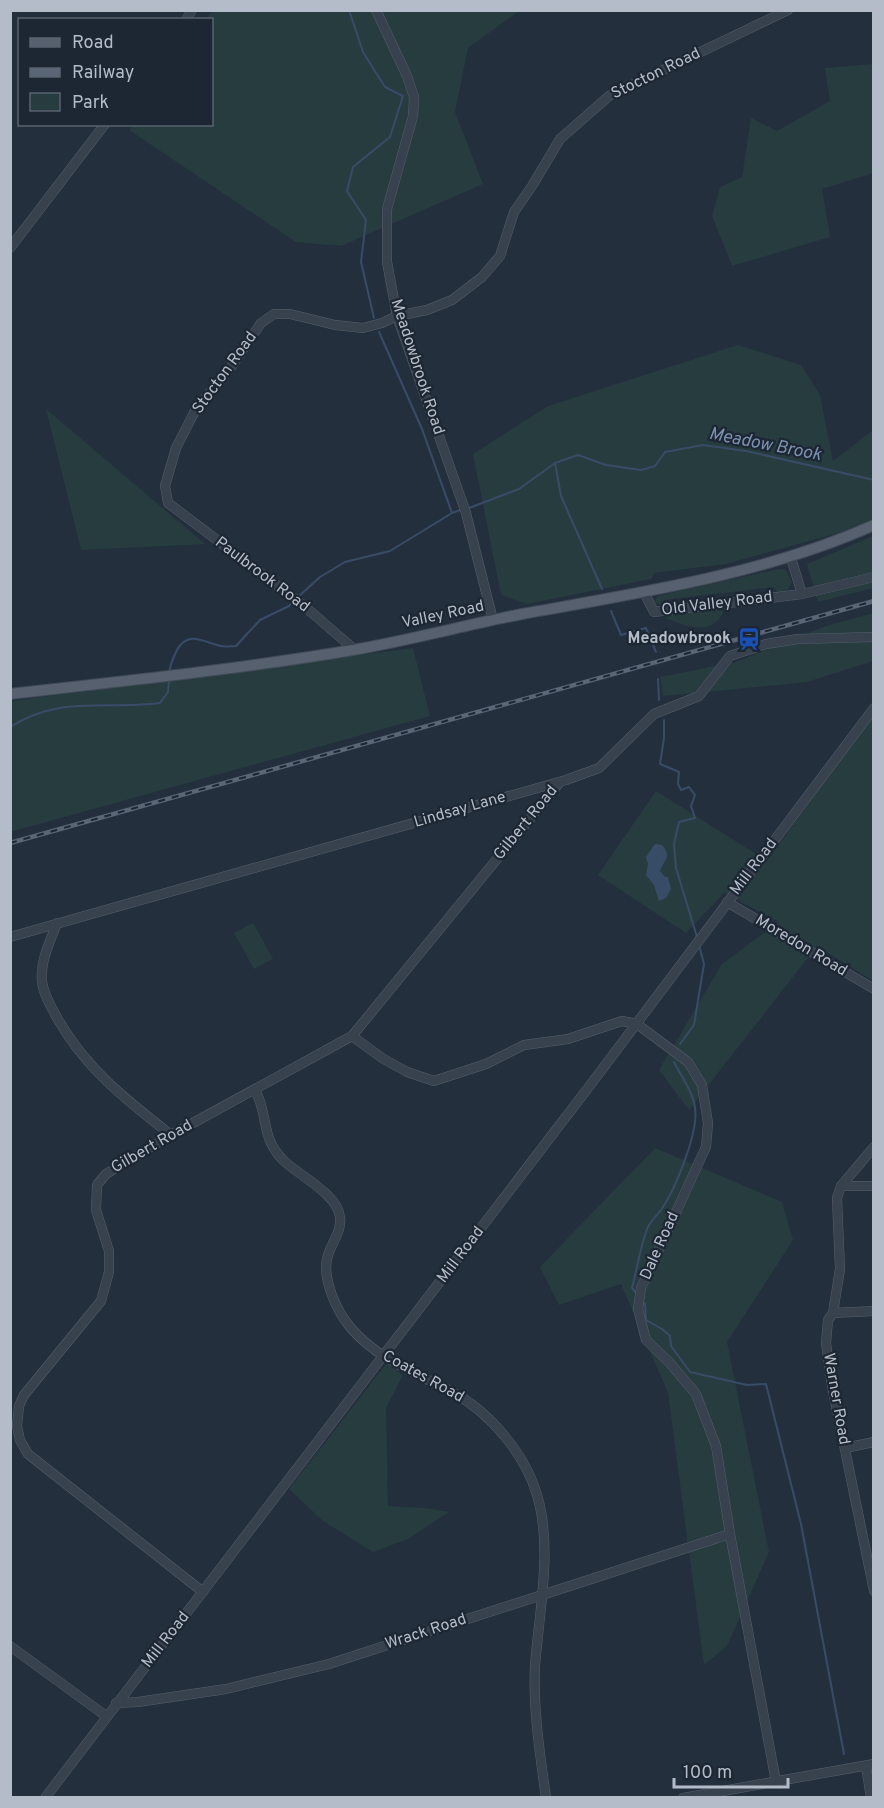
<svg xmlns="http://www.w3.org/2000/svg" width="884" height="1808" font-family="Overpass,sans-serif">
<rect width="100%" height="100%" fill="#242f3e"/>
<!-- green -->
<g fill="#263c3f">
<polygon points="212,11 519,11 468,48 455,112 483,184 341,246 296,242 129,130 133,125 212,124 212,20 206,19"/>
<polygon points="873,64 873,173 822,189 830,237 732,266 712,216 720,187 742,177 751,118 777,131 830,101 825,68"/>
<polygon points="738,345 801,365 820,395 833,461 873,430 873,519 842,532 726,564 654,573 651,579 527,604 501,595 473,454 548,406"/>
<polygon points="46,409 205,544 81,550"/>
<polygon points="873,536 873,588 818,602 807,564"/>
<path d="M 779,569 L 786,570 L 792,582 C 789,590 786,592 778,594 L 774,587 L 663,600 L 660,605 L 654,601 L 658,596 Z"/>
<path d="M 721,610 L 723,612 C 713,636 685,627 666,618 L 666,615 Z"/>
<polygon points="873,613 873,661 807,682 663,696 660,677 736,662 826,626"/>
<polygon points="413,648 430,716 10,832 11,701"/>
<polygon points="873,715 873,981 817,946 689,1110 659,1070 722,964 779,922 724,893 686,933 598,875 656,791 767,861"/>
<polygon points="253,923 273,959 254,969 234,933"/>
<polygon points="655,1148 782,1202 793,1240 727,1342 769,1552 727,1646 704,1665 668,1393 621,1284 559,1305 540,1267"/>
<polygon points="386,1364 403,1375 386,1408 388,1506 425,1508 449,1512 408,1539 373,1552 323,1521 289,1489"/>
</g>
<!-- water -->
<path fill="#394c67" d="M 655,844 L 662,845 C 672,858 665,858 660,871 L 665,877 L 668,877 L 671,889 L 666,898 L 659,901 L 654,885 L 646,875 L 648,864 L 646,857 Z"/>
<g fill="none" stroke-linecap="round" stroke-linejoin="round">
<!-- stream -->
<g stroke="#394c67" stroke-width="2">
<polyline points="349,10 363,52 385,87 403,96 390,137 353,167 347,191 366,220 361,262 374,318"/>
<polyline points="379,332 422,429 452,513"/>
<polyline points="555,463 561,496 602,589"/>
<polyline points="469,508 519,489 555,463 578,455 606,465 641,470 655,466 665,452 703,445 746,451 874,480"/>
<polyline points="298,597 320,577 345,562 390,551 452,513 463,509"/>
<polyline points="611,611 621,635 646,628 656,652"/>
<path d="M 169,673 C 170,664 173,659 177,650 C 189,629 205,643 221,646 C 225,647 231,646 236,646 L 260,620 L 289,606 L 294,601"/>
<polyline points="658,679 659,700"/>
<polyline points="664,720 664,738 660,764 679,772 678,784 681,790 689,787 695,795 691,806 695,818 679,822 674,844 676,868 697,937"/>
<path d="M 10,727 C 60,695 105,710 160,703 L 168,692 L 169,679"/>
<polyline points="680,1044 694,1025 704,964 699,945"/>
<path d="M 638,1295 L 632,1288 C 637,1269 640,1248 647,1229 C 650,1221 658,1215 663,1207 C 676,1187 699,1131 695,1108 C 693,1092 681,1076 674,1062"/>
<polyline points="643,1302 645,1304 646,1320 662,1329 670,1336 671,1346 690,1372 747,1385 766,1384 801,1524 844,1754"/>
</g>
<!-- minor casing -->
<g stroke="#565f6c" stroke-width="10">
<g id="minor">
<polyline points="376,10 407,76 414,97 413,116 387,209 387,262 397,316 466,513 493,620"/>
<polyline points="186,20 192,10"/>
<polyline points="10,248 105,124"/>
<polyline points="791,558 802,594"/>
<polyline points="644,592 654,612 802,594 874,577"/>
<polyline points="355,650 303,605 168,503 165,486 176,448 196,409 232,366 261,323 274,314 290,314 335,325 363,328 382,323 397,316 427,310 452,300 482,277 500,256 514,212 532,186 560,139 609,96 788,10"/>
<polyline points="727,902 874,989"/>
<path d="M 57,923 C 50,942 40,961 42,981 C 43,993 50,1005 56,1016 C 85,1068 125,1099 171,1135"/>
<polyline points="10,937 566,780 599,768 654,714 699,696 730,656 766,644 798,639 874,637"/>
<polyline points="352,1036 382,1058 407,1072 434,1081 486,1064 524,1045 568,1039 622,1021 637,1024 688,1062 702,1085 708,1123 706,1147 641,1288 638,1309 646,1340 669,1362 696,1394 716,1446 730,1534 776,1782"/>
<path d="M 255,1090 C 269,1115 260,1137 283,1160 C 298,1175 338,1194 340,1217 C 342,1231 332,1242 328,1255 C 321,1277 336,1310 350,1327 C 377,1359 416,1373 452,1392 C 490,1412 525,1454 537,1495 C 553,1548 539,1612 535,1666 C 533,1710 540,1754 546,1798"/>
<polyline points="874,1147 841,1186 837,1198 840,1269 833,1313 828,1320 826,1343 832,1386 874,1591"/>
<polyline points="841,1186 874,1186"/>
<polyline points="833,1313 874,1311"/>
<polyline points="845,1448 874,1442"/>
<polyline points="203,1592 47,1469 28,1454 20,1440 17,1426 19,1406 24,1395 101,1301 109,1272 109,1251 96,1210 97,1185 106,1174 171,1135 352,1036 560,782"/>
<polyline points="10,1646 106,1716"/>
<polyline points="116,1703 138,1702 226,1689 329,1664 730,1534"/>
<polyline points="866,1766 871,1798"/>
<polyline points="45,1798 588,1088 874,708"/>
<polyline points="683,1798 874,1764"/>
</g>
</g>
<!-- major casing -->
<g stroke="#414a57" stroke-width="12">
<path id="major" d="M 10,694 C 125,681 240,669 353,650 C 410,640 466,625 522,614 C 639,593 765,574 874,525"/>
</g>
<!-- minor -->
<use href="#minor" stroke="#38414e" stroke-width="9"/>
<!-- major -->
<use href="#major" stroke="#56606e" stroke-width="10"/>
<!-- rail casing -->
<g stroke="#5a6575" stroke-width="4.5">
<polyline id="rail" points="10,843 874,601"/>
</g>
<!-- rail -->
<use href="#rail" stroke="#1d2633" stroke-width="2" stroke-dasharray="7" stroke-linecap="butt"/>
</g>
<!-- icons -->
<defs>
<g id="station-bare" transform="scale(1.8)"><path d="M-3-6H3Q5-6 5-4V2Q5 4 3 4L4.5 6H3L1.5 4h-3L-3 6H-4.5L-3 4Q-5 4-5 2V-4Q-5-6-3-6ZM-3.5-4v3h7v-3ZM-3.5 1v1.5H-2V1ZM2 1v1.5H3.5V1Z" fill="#1a4fb4" stroke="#1d2633" stroke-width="2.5" paint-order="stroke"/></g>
</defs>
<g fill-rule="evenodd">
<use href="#station-bare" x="749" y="639"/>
</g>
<g text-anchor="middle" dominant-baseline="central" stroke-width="4.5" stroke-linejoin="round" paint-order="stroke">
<!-- street labels -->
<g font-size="16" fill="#b4bcc9" stroke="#1d2633">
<text transform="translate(656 74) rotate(-26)">Stocton Road</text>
<text transform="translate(417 367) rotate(72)">Meadowbrook Road</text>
<text transform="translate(225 373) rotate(-54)">Stocton Road</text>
<text transform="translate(262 575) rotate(37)">Paulbrook Road</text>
<text transform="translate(717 604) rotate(-7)">Old Valley Road</text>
<text transform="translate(443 615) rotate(-12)">Valley Road</text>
<text transform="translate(460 810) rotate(-16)">Lindsay Lane</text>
<text transform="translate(526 823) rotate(-51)">Gilbert Road</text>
<text transform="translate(754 867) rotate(-53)">Mill Road</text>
<text transform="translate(801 946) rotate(31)">Moredon Road</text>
<text transform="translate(152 1147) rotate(-30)">Gilbert Road</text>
<text transform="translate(660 1246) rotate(-66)">Dale Road</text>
<text transform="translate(461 1255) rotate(-53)">Mill Road</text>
<text transform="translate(423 1377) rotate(29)">Coates Road</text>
<text transform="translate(836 1399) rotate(80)">Warner Road</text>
<text transform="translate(426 1632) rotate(-18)">Wrack Road</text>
<text transform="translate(166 1640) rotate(-52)">Mill Road</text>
</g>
<!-- poi labels -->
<g font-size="16" font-weight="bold" fill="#b4bcc9" stroke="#1d2633" text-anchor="end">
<text x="731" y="639">Meadowbrook</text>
</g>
<!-- water labels -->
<g font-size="18" font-style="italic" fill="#7c92b1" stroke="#1d2633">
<text transform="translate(765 445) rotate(11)">Meadow Brook</text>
</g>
</g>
<!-- border -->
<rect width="884" height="1808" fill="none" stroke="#b4bcc9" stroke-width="24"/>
<!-- legend -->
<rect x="18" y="18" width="195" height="108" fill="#1d2633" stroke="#59626f" stroke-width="1.5"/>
<rect x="30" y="38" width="30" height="9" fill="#56606e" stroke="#59626f" stroke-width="1.5"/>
<text x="72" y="48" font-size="18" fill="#b4bcc9">Road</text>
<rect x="30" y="68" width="30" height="9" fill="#5a6575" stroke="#59626f" stroke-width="1.5"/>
<text x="72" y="78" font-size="18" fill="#b4bcc9">Railway</text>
<rect x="30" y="93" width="30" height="18" fill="#263c3f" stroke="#59626f" stroke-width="1.5"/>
<text x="72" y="108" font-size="18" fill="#b4bcc9">Park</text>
<!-- scale -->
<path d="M674 1778v9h114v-9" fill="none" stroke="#b4bcc9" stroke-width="3"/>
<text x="683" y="1778" font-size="18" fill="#b4bcc9" stroke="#1d2633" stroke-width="4.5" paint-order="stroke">100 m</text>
</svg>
